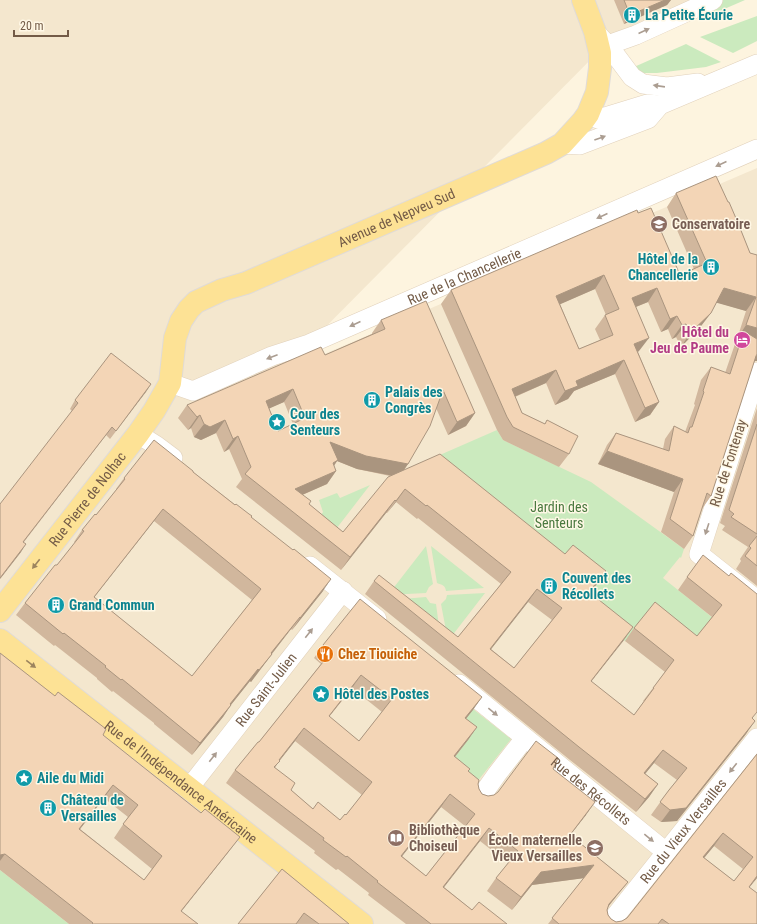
<svg xmlns="http://www.w3.org/2000/svg" width="757" height="924" font-family="'Roboto Condensed',sans-serif">
<rect width="100%" height="100%" fill="#fdf4df"/>
<!-- residential -->
<polygon fill="#f4e7ce" points="0,0 698,0 612,38 280,373 757,168 757,924 69,924 0,870"/>
<!-- green -->
<g fill="#cbeabe">
<polygon points="720,0 745,0 699,20 695,11"/>
<polygon points="757,16 757,41 733,53 700,37"/>
<polygon points="686,44 721,62 706,67 657,73 644,73 638,70 634,67"/>
<polygon points="497,430 503,440 591,482 684,549 681,558 680,557 663,578 713,618 688,649 625,641 410,468"/>
<polygon points="370,485 333,533 317,522 323,512 319,500 337,493 340,498"/>
<polygon points="426,546 433,584 429,587 426,593 388,595"/>
<path d="M 431,546 L 484,588 L 446,591 C 445,585 442,585 437,583 Z"/>
<polygon points="485,593 448,641 441,604 446,599 447,595"/>
<polygon points="426,597 430,603 436,604 441,641 390,600"/>
<polygon points="473,709 511,739 469,792 439,758 456,730"/>
<polygon points="0,870 69,924 0,924"/>
</g>
<g fill="none" stroke-linecap="round" stroke-linejoin="round">
<!-- minor casing -->
<g stroke="#e1d1bb" stroke-width="20">
<g id="minor">
<polyline points="595,32 608,45 632,77 643,84 667,87 698,83"/>
<polyline points="608,45 636,35 713,0"/>
<polyline points="588,114 598,119 647,104 660,105"/>
<polyline points="562,144 580,145 648,119 660,105 757,64"/>
<polyline points="757,372 699,554 757,600"/>
<path id="s1" d="M 170,383 L 193,391 L 272,356 L 309,344 L 757,149"/>
<polyline points="138,434 157,446 173,458"/>
<polyline points="310,566 377,619"/>
<path id="s2" d="M 459,684 L 666,852"/>
<path id="s3" d="M 189,788 L 343,591"/>
<polyline points="480,798 497,774 525,738"/>
<path id="s4" d="M 609,924 L 757,738"/>
</g>
</g>
<!-- major casing -->
<g stroke="#e0dbd7" stroke-width="24">
<g id="major">
<path id="s5" d="M 0,611 L 138,434 L 154,411 L 170,383 L 175,338 L 181,321 L 189,309 L 196,302 L 222,290 L 246,283 L 546,153 L 562,144 L 583,121 L 588,114 L 597,92 L 600,68 L 600,53 L 595,32 L 583,0"/>
<path id="s6" d="M 0,640 L 362,924"/>
</g>
</g>
<!-- minor -->
<use href="#minor" stroke="#fff" stroke-width="19"/>
<!-- major -->
<use href="#major" stroke="#fde295" stroke-width="22"/>
</g>
<!-- wall -->
<g fill="#d1b79d" fill-rule="evenodd">
<polygon points="614,0 671,0 667,5 624,24"/>
<path d="M 676,193 L 738,223 L 750,253 L 757,255 L 755,361 L 754,362 L 711,496 L 702,509 L 693,536 L 684,549 L 661,532 L 674,492 L 598,464 L 607,445 L 616,433 L 663,449 L 665,439 L 674,426 L 685,432 L 695,405 L 694,404 L 701,380 L 711,367 L 725,373 L 735,344 L 739,339 L 737,339 L 746,311 L 716,302 L 711,313 L 701,326 L 681,347 L 676,337 L 672,339 L 668,329 L 661,332 L 648,302 L 636,307 L 639,351 L 638,352 L 659,402 L 650,415 L 635,422 L 615,374 L 574,391 L 568,399 L 555,405 L 546,383 L 515,397 L 522,413 L 545,424 L 547,420 L 569,454 L 559,467 L 503,440 L 497,430 L 441,304 L 451,290 L 638,213 L 680,275 L 694,269 L 667,207 ZM 595,289 L 606,315 L 605,315 L 595,329 L 600,340 L 579,349 L 560,304 Z"/>
<path d="M 381,320 L 475,413 L 466,426 L 448,435 L 436,408 L 408,464 L 404,470 L 565,554 L 606,571 L 590,593 L 624,640 L 591,682 L 634,715 L 644,701 L 643,701 L 653,688 L 665,672 L 625,641 L 634,628 L 697,636 L 712,617 L 678,590 L 687,577 L 729,576 L 753,719 L 746,734 L 677,821 L 661,822 L 651,815 L 669,790 L 677,780 L 654,763 L 645,774 L 658,784 L 649,797 L 636,812 L 570,760 L 365,594 L 374,581 L 458,637 L 501,584 L 418,518 L 417,519 L 396,502 L 387,513 L 386,513 L 341,570 L 236,487 L 242,479 L 229,449 L 224,452 L 216,433 L 201,440 L 194,437 L 191,428 L 188,430 L 178,418 L 187,405 L 325,355 L 372,334 L 372,333 ZM 284,402 L 293,424 L 278,431 L 269,408 ZM 337,461 L 357,469 L 390,476 L 343,532 L 309,504 L 302,495 L 327,484 L 336,471 L 334,466 ZM 528,602 L 552,620 L 514,668 L 491,649 Z"/>
<polygon points="151,384 110,439 106,435 24,542 21,552 0,579 72,411 70,409 75,400"/>
<polygon points="757,408 757,586 736,569 741,561 740,559 748,547 722,530 725,526 720,523"/>
<path d="M 193,472 L 251,517 L 323,591 L 292,630 L 291,629 L 272,654 L 251,682 L 250,681 L 231,705 L 223,717 L 192,755 L 154,724 L 154,723 L 113,691 L 112,692 L 97,679 L 97,678 L 55,645 L 54,646 L 16,615 L 25,603 L 57,565 L 75,543 L 74,542 L 82,530 L 96,515 L 116,490 L 116,489 L 124,478 ZM 154,521 L 252,600 L 192,676 L 94,597 Z"/>
<path d="M 323,645 L 482,697 L 466,719 L 477,727 L 468,740 L 455,757 L 468,771 L 478,784 L 479,789 L 482,794 L 488,796 L 494,795 L 553,769 L 586,815 L 570,835 L 628,882 L 608,907 L 607,910 L 608,915 L 611,919 L 616,922 L 622,921 L 627,918 L 757,754 L 757,878 L 749,887 L 757,924 L 548,924 L 584,878 L 532,885 L 512,910 L 487,891 L 496,878 L 508,863 L 480,841 L 444,887 L 472,910 L 507,924 L 406,924 L 368,895 L 369,893 L 338,869 L 336,870 L 314,853 L 315,851 L 226,783 L 235,770 L 259,742 L 321,664 L 314,658 ZM 352,688 L 382,712 L 359,741 L 329,717 ZM 295,741 L 362,795 L 346,815 L 340,820 L 313,809 L 291,790 L 275,768 L 279,761 ZM 441,807 L 465,826 L 426,876 L 402,856 ZM 714,846 L 743,869 L 734,881 L 704,858 Z"/>
<path d="M 0,653 L 103,735 L 230,850 L 181,912 L 198,924 L 69,924 L 0,870 ZM 104,798 L 128,817 L 114,838 L 152,869 L 144,880 L 80,829 Z"/>
<polygon points="282,869 349,924 238,924"/>
</g>
<!-- shaded-wall -->
<g fill="#aa957f">
<polygon points="665,0 671,0 667,5 624,24 630,15"/>
<polygon points="604,275 595,289 547,310 556,296"/>
<polygon points="657,288 648,302 623,312 632,298"/>
<polygon points="724,288 756,297 746,311 714,302"/>
<polygon points="711,313 701,326 681,347 690,333"/>
<polygon points="677,316 668,329 661,332 670,319"/>
<polygon points="686,324 676,337 672,339 682,325"/>
<polygon points="746,325 757,328 757,345 744,331 739,339 737,339"/>
<polygon points="649,338 639,351 625,358 634,344"/>
<polygon points="757,354 757,361 755,361 750,364"/>
<polygon points="624,360 615,374 574,391 568,399 555,405 565,391 576,381"/>
<polygon points="556,370 546,383 502,402 512,389"/>
<polygon points="151,384 146,392 110,439 116,431"/>
<polygon points="293,389 284,402 257,414 266,401"/>
<polygon points="659,402 650,415 635,422 645,408"/>
<polygon points="475,413 466,426 448,435 457,422"/>
<polygon points="200,415 191,428 188,430 197,417"/>
<polygon points="225,420 216,433 201,440 194,437 204,424"/>
<polygon points="112,427 106,435 17,550 23,542"/>
<polygon points="238,436 229,449 224,452 233,439"/>
<polygon points="330,442 408,464 399,477 357,469 337,461 329,473"/>
<polygon points="607,451 683,479 674,492 598,464"/>
<polygon points="336,471 327,484 286,502 295,489"/>
<polygon points="405,489 396,502 387,513"/>
<polygon points="395,500 386,513 341,570 350,557"/>
<polygon points="163,509 154,521 85,609 94,597"/>
<polygon points="26,544 21,552 0,579 0,578"/>
<polygon points="606,571 597,584 580,605 589,592"/>
<polygon points="331,579 323,591 292,630 300,618"/>
<polygon points="537,589 528,602 481,662 490,649"/>
<polygon points="300,617 291,629 263,665 271,653"/>
<polygon points="633,627 624,640 581,694 591,681"/>
<polygon points="272,654 251,682 250,681 222,716 230,704 258,669"/>
<polygon points="361,675 352,688 319,729 329,716"/>
<polygon points="482,697 473,710 456,731 465,718"/>
<polygon points="231,705 223,717 192,755 200,743"/>
<polygon points="755,721 746,734 677,821 661,822 670,810"/>
<polygon points="477,727 468,740 445,769 454,756"/>
<polygon points="304,728 295,741 270,773 279,760"/>
<polygon points="663,750 654,763 635,786 644,773"/>
<polygon points="658,784 649,797 636,812 645,799"/>
<polygon points="113,785 104,798 70,842 79,829"/>
<polygon points="450,794 441,807 392,869 401,856"/>
<polygon points="595,802 586,815 560,848 570,835"/>
<polygon points="489,828 480,841 434,900 443,887"/>
<polygon points="723,833 714,846 694,870 703,857"/>
<polygon points="240,837 230,850 171,924 181,911"/>
<polygon points="5,854 0,861 0,855"/>
<polygon points="594,865 585,878 532,885 512,910 521,897 541,872"/>
<polygon points="757,876 757,878 740,899 749,887"/>
<polygon points="628,882 618,894 600,917 609,904"/>
</g>
<!-- building -->
<g fill="#f3d5b6" stroke="#aa957f" fill-rule="evenodd">
<polygon points="624,0 665,0 630,15"/>
<path d="M 716,176 L 728,202 L 729,202 L 738,223 L 750,253 L 757,255 L 757,328 L 746,325 L 756,297 L 724,288 L 711,313 L 690,333 L 686,324 L 682,325 L 677,316 L 670,319 L 657,288 L 632,298 L 649,338 L 634,344 L 659,402 L 645,408 L 624,360 L 576,381 L 578,386 L 565,391 L 556,370 L 512,389 L 522,413 L 545,424 L 547,420 L 578,436 L 569,454 L 513,427 L 507,417 L 451,290 L 637,210 L 638,213 L 651,208 L 680,275 L 707,263 L 676,193 ZM 604,275 L 619,309 L 605,315 L 613,335 L 579,349 L 556,296 Z"/>
<path d="M 426,301 L 475,413 L 457,422 L 443,390 L 430,426 L 408,464 L 366,456 L 330,442 L 338,460 L 333,463 L 336,471 L 295,489 L 311,501 L 309,504 L 343,532 L 388,477 L 440,454 L 565,554 L 573,545 L 606,571 L 589,592 L 633,627 L 591,681 L 634,715 L 654,688 L 653,688 L 674,660 L 634,628 L 655,602 L 697,636 L 722,605 L 687,577 L 703,555 L 729,576 L 731,573 L 757,594 L 757,712 L 752,718 L 755,721 L 686,808 L 670,810 L 660,802 L 669,790 L 687,768 L 663,750 L 644,773 L 658,784 L 645,799 L 579,747 L 374,581 L 379,575 L 458,637 L 511,572 L 427,505 L 426,506 L 405,489 L 396,501 L 395,500 L 350,557 L 245,474 L 251,467 L 238,436 L 233,439 L 225,420 L 210,427 L 204,424 L 200,415 L 197,417 L 187,405 L 321,347 L 325,355 L 385,329 L 381,320 ZM 293,389 L 305,418 L 278,431 L 266,401 ZM 537,589 L 562,608 L 514,668 L 490,649 Z"/>
<polygon points="744,331 757,339 757,354 756,356 711,496 707,493 693,536 670,519 683,479 607,451 616,433 669,451 674,426 688,433 690,427 692,427 704,392 703,391 711,367 730,374"/>
<polygon points="111,353 151,384 116,431 112,427 23,542 26,544 0,578 0,504 78,403 75,400"/>
<polygon points="757,424 757,534 731,517 734,514 729,510"/>
<path d="M 154,440 L 193,471 L 193,472 L 235,505 L 236,504 L 249,514 L 252,516 L 251,517 L 293,550 L 294,549 L 331,579 L 300,618 L 300,617 L 271,653 L 272,654 L 259,670 L 258,669 L 230,704 L 231,705 L 200,743 L 162,712 L 122,679 L 121,680 L 105,667 L 106,666 L 64,633 L 63,634 L 25,603 L 55,565 L 57,565 L 84,531 L 82,530 L 95,514 L 96,515 L 125,479 L 124,478 ZM 163,509 L 261,589 L 192,676 L 94,597 Z"/>
<polygon points="757,536 757,566 745,556 751,548 749,546"/>
<path d="M 360,599 L 482,697 L 465,718 L 477,727 L 454,756 L 470,769 L 468,771 L 479,780 L 478,784 L 479,789 L 482,794 L 488,796 L 494,795 L 498,792 L 536,741 L 558,758 L 553,769 L 595,802 L 570,835 L 628,882 L 609,904 L 607,910 L 608,915 L 611,919 L 616,922 L 622,921 L 627,918 L 757,754 L 757,876 L 749,887 L 757,893 L 757,924 L 669,924 L 662,919 L 658,924 L 559,924 L 552,918 L 594,865 L 541,872 L 521,897 L 496,878 L 518,851 L 489,828 L 443,887 L 472,910 L 479,902 L 507,924 L 431,924 L 377,882 L 378,881 L 347,856 L 346,857 L 323,840 L 324,838 L 235,770 L 258,742 L 259,742 L 331,652 L 323,645 ZM 361,675 L 392,699 L 359,741 L 329,716 ZM 304,728 L 372,782 L 346,815 L 345,814 L 340,820 L 318,802 L 313,809 L 291,790 L 295,783 L 274,767 L 280,761 L 279,760 ZM 450,794 L 475,814 L 426,876 L 401,856 ZM 723,833 L 753,857 L 734,881 L 703,857 Z"/>
<path d="M 0,653 L 55,696 L 58,692 L 106,729 L 103,735 L 201,813 L 205,809 L 240,837 L 181,911 L 198,924 L 92,924 L 93,923 L 5,854 L 0,855 ZM 113,785 L 138,805 L 123,824 L 162,856 L 144,880 L 79,829 Z"/>
<polygon points="282,869 349,924 319,924 304,913 296,924 238,924"/>
</g>
<!-- one-way arrows -->
<defs><path id="oneway-solid" d="M-6-.8H1V-3.2L6.5 0L1 3.2V.8H-6Z"/></defs>
<g fill="#ab9d91">
<use href="#oneway-solid" transform="translate(644 31) rotate(-24)"/>
<use href="#oneway-solid" transform="translate(659 86) rotate(-172)"/>
<use href="#oneway-solid" transform="translate(600 138) rotate(-20)"/>
<use href="#oneway-solid" transform="translate(721 164) rotate(156)"/>
<use href="#oneway-solid" transform="translate(602 216) rotate(156)"/>
<use href="#oneway-solid" transform="translate(355 324) rotate(156)"/>
<use href="#oneway-solid" transform="translate(272 357) rotate(159)"/>
<use href="#oneway-solid" transform="translate(707 529) rotate(108)"/>
<use href="#oneway-solid" transform="translate(309 633) rotate(-52)"/>
<use href="#oneway-solid" transform="translate(493 712) rotate(39)"/>
<use href="#oneway-solid" transform="translate(213 757) rotate(-52)"/>
<use href="#oneway-solid" transform="translate(733 768) rotate(128)"/>
<use href="#oneway-solid" transform="translate(649 838) rotate(39)"/>
</g>
<g fill="#9c845e">
<use href="#oneway-solid" transform="translate(36 564) rotate(128)"/>
<use href="#oneway-solid" transform="translate(31 664) rotate(38)"/>
</g>
<!-- icons -->
<defs>
<g id="building-disc" transform="scale(0.9)"><circle r="9.5" fill="#0f9aa8" stroke="#fff8e6"/><path d="M-4-6H4V6H1V3H-1V6H-4ZM-2.5-4.3h1.7v1.8h-1.7ZM.8-4.3h1.7v1.8H.8ZM-2.5-1h1.7V.8h-1.7ZM.8-1h1.7V.8H.8Z" fill="#fff"/></g>
<g id="university-disc" transform="scale(0.9)"><circle r="9.5" fill="#8d6e63" stroke="#fff8e6"/><path d="M0-5L7-2L0 1L-7-2ZM-4 1L0 2.5L4 1V4Q0 6-4 4Z" fill="#fff"/></g>
<g id="hotel-disc" transform="scale(0.9)"><circle r="9.5" fill="#d1479c" stroke="#fff8e6"/><path d="M-6-4.5h1.5V1H6V5H4.5V3h-9V5H-6ZM-4 0a1.8 1.8 0 1 1 3.6 0ZM.5 0V-2.5h3Q6-2.5 6 0Z" fill="#fff"/></g>
<g id="sight-disc" transform="scale(0.9)"><circle r="9.5" fill="#0f9aa8" stroke="#fff8e6"/><path d="M0-6L1.8-2.2L6-1.7L2.9 1.2L3.7 5.4L0 3.3L-3.7 5.4L-2.9 1.2L-6-1.7L-1.8-2.2Z" fill="#fff"/></g>
<g id="restaurant-disc" transform="scale(0.9)"><circle r="9.5" fill="#e8710a" stroke="#fff8e6"/><path d="M-5-6h1v4h1v-4h1v4h1v-4h1v5L-1.5 .5V6h-2V.5L-5-1ZM5-6V6H3V1.5H1.5Q1.5-4 5-6Z" fill="#fff"/></g>
<g id="library-disc" transform="scale(0.9)"><circle r="9.5" fill="#8d6e63" stroke="#fff8e6"/><path d="M-6-4Q-3-5.5-.7-3.5V5Q-3 3-6 4ZM6-4Q3-5.5 .7-3.5V5Q3 3 6 4Z" fill="#fff"/></g>
<g id="school-disc" transform="scale(0.9)"><circle r="9.5" fill="#8d6e63" stroke="#fff8e6"/><path d="M0-5L7-2L0 1L-7-2ZM-4 1L0 2.5L4 1V4Q0 6-4 4Z" fill="#fff"/></g>
</defs>
<g fill-rule="evenodd">
<use href="#building-disc" x="632" y="15"/>
<use href="#university-disc" x="659" y="224"/>
<use href="#building-disc" x="711" y="267"/>
<use href="#hotel-disc" x="742" y="340"/>
<use href="#building-disc" x="372" y="400"/>
<use href="#sight-disc" x="277" y="422"/>
<use href="#building-disc" x="549" y="586"/>
<use href="#building-disc" x="56" y="605"/>
<use href="#restaurant-disc" x="325" y="654"/>
<use href="#sight-disc" x="321" y="694"/>
<use href="#sight-disc" x="24" y="778"/>
<use href="#building-disc" x="48" y="808"/>
<use href="#library-disc" x="396" y="838"/>
<use href="#school-disc" x="595" y="848"/>
</g>
<g text-anchor="middle" dominant-baseline="central" stroke-width="3" stroke-linejoin="round" paint-order="stroke">
<!-- culture labels -->
<g font-size="14" font-weight="bold" fill="#0d838f" stroke="#fff8e6" text-anchor="start">
<text x="645" y="15">La Petite Écurie</text>
<text x="698" y="259" text-anchor="end">Hôtel de la<tspan x="698" dy="16">Chancellerie</tspan></text>
<text x="385" y="392">Palais des<tspan x="385" dy="16">Congrès</tspan></text>
<text x="290" y="414">Cour des<tspan x="290" dy="16">Senteurs</tspan></text>
<text x="562" y="578">Couvent des<tspan x="562" dy="16">Récollets</tspan></text>
<text x="69" y="605">Grand Commun</text>
<text x="334" y="694">Hôtel des Postes</text>
<text x="37" y="778">Aile du Midi</text>
<text x="61" y="800">Château de<tspan x="61" dy="16">Versailles</tspan></text>
</g>
<!-- street labels -->
<g font-size="14" fill="#735b47" stroke="#fff8e6">
<text stroke="none"><textPath href="#s5" startOffset="590">Avenue de Nepveu Sud</textPath></text>
<text stroke="none"><textPath href="#s1" startOffset="319">Rue de la Chancellerie</textPath></text>
<text transform="translate(728 463) rotate(-72)">Rue de Fontenay</text>
<text stroke="none"><textPath href="#s5" startOffset="142">Rue Pierre de Nolhac</textPath></text>
<text stroke="none"><textPath href="#s3" startOffset="125">Rue Saint-Julien</textPath></text>
<text stroke="none"><textPath href="#s6" startOffset="230">Rue de l'Indépendance Américaine</textPath></text>
<text stroke="none"><textPath href="#s2" startOffset="170">Rue des Récollets</textPath></text>
<text stroke="none"><textPath href="#s4" startOffset="119">Rue du Vieux Versailles</textPath></text>
</g>
<!-- education labels -->
<g font-size="14" font-weight="bold" fill="#785e54" stroke="#fff8e6" text-anchor="start">
<text x="672" y="224">Conservatoire</text>
<text x="409" y="830">Bibliothèque<tspan x="409" dy="16">Choiseul</tspan></text>
<text x="582" y="840" text-anchor="end">École maternelle<tspan x="582" dy="16">Vieux Versailles</tspan></text>
</g>
<!-- hotel labels -->
<g font-size="14" font-weight="bold" fill="#b23c85" stroke="#fff8e6" text-anchor="end">
<text x="729" y="332">Hôtel du<tspan x="729" dy="16">Jeu de Paume</tspan></text>
</g>
<!-- park labels -->
<g font-size="14" fill="#4a793f" stroke="#fff8e6">
<text x="559" y="507">Jardin des<tspan x="559" dy="16">Senteurs</tspan></text>
</g>
<!-- food labels -->
<g font-size="14" font-weight="bold" fill="#c56008" stroke="#fff8e6" text-anchor="start">
<text x="338" y="654">Chez Tiouiche</text>
</g>
</g>
<!-- scale -->
<path d="M14 30v6h54v-6" fill="none" stroke="#735b47" stroke-width="2"/>
<text x="20" y="30" font-size="12" fill="#735b47" stroke="#fff8e6" stroke-width="3" paint-order="stroke">20 m</text>
</svg>
